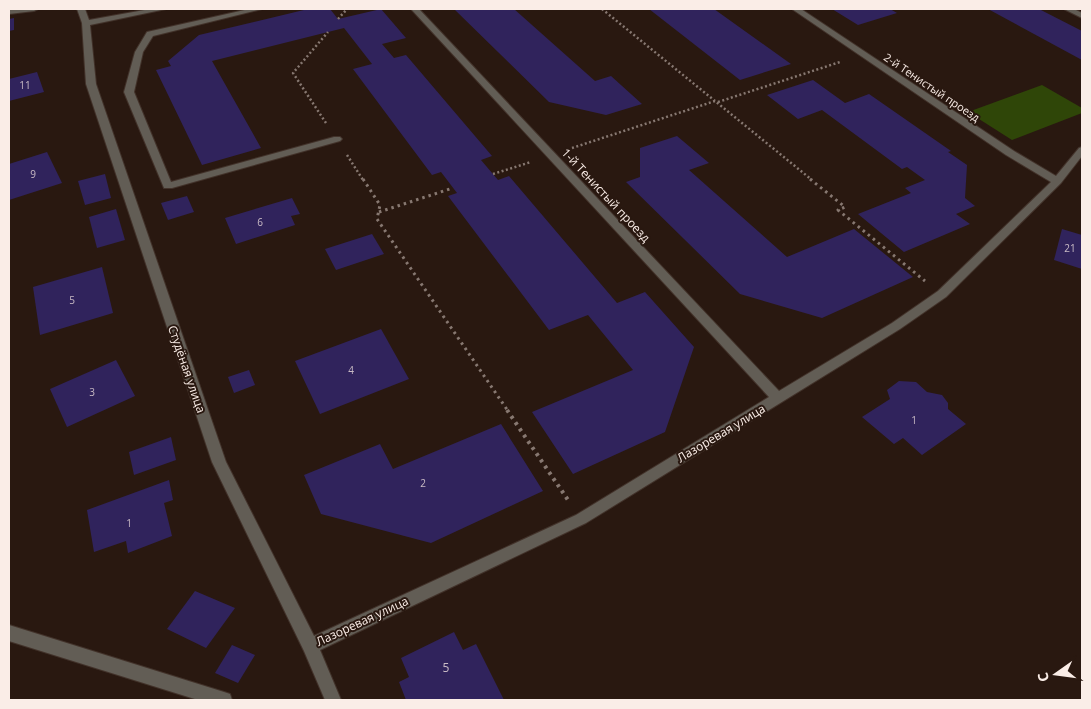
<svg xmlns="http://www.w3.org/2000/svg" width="1091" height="709" font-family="'Open Sans',sans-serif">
<rect width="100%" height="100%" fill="#291810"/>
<!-- green -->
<polygon fill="#2f4608" points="1042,85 1082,108 1082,113 1012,140 968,112"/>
<!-- building -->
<g fill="#30235c">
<polygon points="308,9 330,9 338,19 381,9 406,38 382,44 394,58 406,55 492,156 481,160 498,180 509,176 617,303 645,292 694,347 665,432 573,474 532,412 633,370 588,315 549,330 448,196 457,193 441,172 432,175 353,69 372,64 344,28 212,61 261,148 202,165 156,70 171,66 168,61 199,35"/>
<polygon points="454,9 514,9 595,81 611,76 642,104 606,115 549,102"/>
<polygon points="649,9 714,9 791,64 740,80"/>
<polygon points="832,9 890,9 897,13 858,25"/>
<polygon points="988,9 1039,9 1082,31 1082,60"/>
<polygon points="14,18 14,30 9,31 9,19"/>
<polygon points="37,72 44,92 9,101 9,79"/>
<polygon points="813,80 845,103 869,94 951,151 948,152 967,165 965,198 975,206 956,214 970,224 904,252 858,214 911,193 905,188 925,180 907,167 902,169 822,110 798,119 767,95"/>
<polygon points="677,136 709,163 689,170 787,257 854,229 913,277 822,318 740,294 626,182 640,177 640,148"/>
<polygon points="47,152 62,183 9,200 9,164"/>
<polygon points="105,174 111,198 85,205 78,181"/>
<polygon points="187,196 194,212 168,220 161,203"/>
<polygon points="292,198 300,214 291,216 295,225 236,244 225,218"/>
<polygon points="116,209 125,240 97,248 89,217"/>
<polygon points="1062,229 1082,235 1082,269 1054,260"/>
<polygon points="372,234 384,254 336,270 325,249"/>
<polygon points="102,267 113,313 40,335 33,287"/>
<polygon points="381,329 409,379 320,414 295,361"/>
<polygon points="116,360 135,396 67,427 50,389"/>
<polygon points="249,370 255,385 234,393 228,377"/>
<polygon points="899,381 916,382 927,392 942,395 948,403 948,409 966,424 922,455 903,438 894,444 862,417 890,399 887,390"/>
<polygon points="501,424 543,491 431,543 321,514 304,475 380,444 393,469"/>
<polygon points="171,437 176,460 134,475 129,452"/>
<polygon points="169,480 173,500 164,503 172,536 128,553 126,541 94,552 87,510"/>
<polygon points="195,591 235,608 206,648 167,629"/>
<polygon points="454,632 463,650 476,644 504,700 406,700 399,682 409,677 401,658"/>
<polygon points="232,645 255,655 238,683 215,673"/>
</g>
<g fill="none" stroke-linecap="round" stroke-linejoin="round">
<!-- lane casing -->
<g stroke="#42322a" stroke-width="2">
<polygon id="lane" points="249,9 262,9 153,36 143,52 134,92 171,182 334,137 340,137 342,139 340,141 172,188 164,188 124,92 135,52 147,32"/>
</g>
<!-- street casing -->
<g stroke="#42322a" stroke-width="2">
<g id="street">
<polygon points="38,9 34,11 9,14 9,10"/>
<polygon points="77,9 85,9 89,20 150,9 166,9 90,25 96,84 226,462 314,636 576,515 769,397 411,9 419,9 779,391 892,323 938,291 1051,182 1006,155 792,9 801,9 1014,151 1056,176 1079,148 1082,147 1082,156 1061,183 946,297 900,329 586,523 320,650 341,700 325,700 304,651 212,462 86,84 82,23"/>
<polygon points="1064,9 1074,9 1082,13 1082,18"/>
<polygon points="9,625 224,692 230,694 232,700 198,700 9,641"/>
</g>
</g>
<!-- path-far2 -->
<g stroke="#877871" stroke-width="2.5" stroke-dasharray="2 2.5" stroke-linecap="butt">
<polyline points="602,9 715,101"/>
<polyline points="338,19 347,9"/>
<polyline points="718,102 840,62"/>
<polyline points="326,123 293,73 328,32"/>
<polyline points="572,148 715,101 812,180"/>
<polyline points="347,155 363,180"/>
<polyline points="493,174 531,162"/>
</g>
<!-- path-far1 -->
<g stroke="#877871" stroke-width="3" stroke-dasharray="2.5 4" stroke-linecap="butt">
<polyline points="363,179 380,205 377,219 508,411"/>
<polyline points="810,179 845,207 838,210 925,281"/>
<polyline points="379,212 453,188"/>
</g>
<!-- path -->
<polyline stroke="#877871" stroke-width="4" stroke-dasharray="3 4.5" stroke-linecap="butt" points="507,410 568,500"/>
<!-- lane -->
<use href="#lane" fill="#625d55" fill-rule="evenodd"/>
<!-- street -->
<use href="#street" fill="#625d55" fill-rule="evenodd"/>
</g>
<g text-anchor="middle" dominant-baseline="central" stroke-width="4" stroke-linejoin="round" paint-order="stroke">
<!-- number labels -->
<g font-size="10" fill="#c8bac4">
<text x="25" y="85">11</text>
<text x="33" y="174">9</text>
<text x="260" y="222">6</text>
<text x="1070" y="248">21</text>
<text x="72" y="300">5</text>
<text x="351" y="370">4</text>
<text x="92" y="392">3</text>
<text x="914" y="420">1</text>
<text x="423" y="483">2</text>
<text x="129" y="523">1</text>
</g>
<!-- far-street labels -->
<g font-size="11" fill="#faede7" stroke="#291810">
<text transform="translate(932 87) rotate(34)">2-й Тенистый проезд</text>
</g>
<!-- street labels -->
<g font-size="12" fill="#faede7" stroke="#291810">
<text transform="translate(606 195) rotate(47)">1-й Тенистый проезд</text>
<text transform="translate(187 369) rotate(71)">Студёная улица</text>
<text transform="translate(721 433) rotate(-31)">Лазоревая улица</text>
<text transform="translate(362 621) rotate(-25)">Лазоревая улица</text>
</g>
<!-- near-number labels -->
<g font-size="12" fill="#c8bac4">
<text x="446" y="667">5</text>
</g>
</g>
<!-- border -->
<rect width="1091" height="709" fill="none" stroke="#faede7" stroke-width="20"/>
<!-- north arrow -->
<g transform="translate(1056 674) rotate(256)" stroke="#291810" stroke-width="4" paint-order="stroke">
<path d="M0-4L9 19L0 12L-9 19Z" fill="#faede7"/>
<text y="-8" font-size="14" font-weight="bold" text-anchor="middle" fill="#faede7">С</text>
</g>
</svg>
